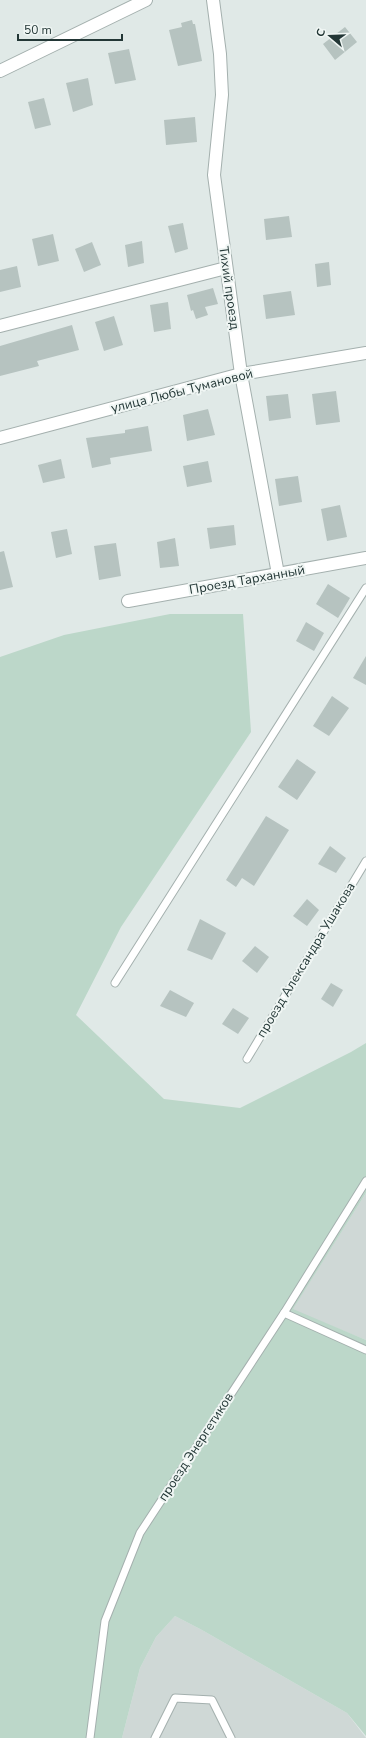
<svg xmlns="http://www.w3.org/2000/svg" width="366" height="1738" font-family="'Nunito Sans',sans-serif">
<rect width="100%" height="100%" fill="#e0e9e7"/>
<!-- built -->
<g fill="#cfd8d6">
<polygon points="366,1193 366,1340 292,1310"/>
<polygon points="175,1616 202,1630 347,1713 366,1738 122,1738 140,1668 156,1637"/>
</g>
<!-- green -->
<polygon fill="#bcd7c9" points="170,614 243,614 251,732 121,927 76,1015 164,1099 240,1108 351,1052 366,1043 366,1193 293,1309 366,1340 366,1736 347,1713 202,1630 175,1616 156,1637 140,1668 122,1738 0,1738 0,657 64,635"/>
<!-- building -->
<g fill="#b6c3c0">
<polygon points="192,20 193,24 195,24 202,61 178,66 169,30 182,27 181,23"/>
<polygon points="345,27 357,42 335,60 323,44"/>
<polygon points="129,49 136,80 115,84 108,53"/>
<polygon points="88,78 93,105 73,112 66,83"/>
<polygon points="44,98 51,125 35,129 28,102"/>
<polygon points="195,117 197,142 166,145 164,120"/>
<polygon points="289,216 292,237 266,240 264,219"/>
<polygon points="183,223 188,249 175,253 168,226"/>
<polygon points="53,234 59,261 38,266 32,239"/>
<polygon points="142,241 144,263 128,267 125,245"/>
<polygon points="92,242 101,265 84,272 75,249"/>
<polygon points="329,262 331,285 317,287 315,264"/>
<polygon points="17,266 21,287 0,292 0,270"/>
<polygon points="213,288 218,304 205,307 208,315 196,319 193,310 191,311 187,295"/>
<polygon points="291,291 295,315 266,319 263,295"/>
<polygon points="168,302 171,329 154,332 150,305"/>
<polygon points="114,316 123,345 104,351 95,322"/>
<polygon points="72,325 79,350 37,361 39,366 0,376 0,346"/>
<polygon points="336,391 340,422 316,425 312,394"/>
<polygon points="288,394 291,418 269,421 266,396"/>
<polygon points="208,409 215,435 187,441 183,415"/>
<polygon points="148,426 152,451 110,458 111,464 92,468 86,438 125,433 125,430"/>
<polygon points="61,459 65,478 43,483 38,465"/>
<polygon points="208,461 212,482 187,487 183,466"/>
<polygon points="298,476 302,502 279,506 275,479"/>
<polygon points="340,505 347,537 327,541 321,509"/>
<polygon points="234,525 236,545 210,549 207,528"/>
<polygon points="67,529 72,554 56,558 51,532"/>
<polygon points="175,538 179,566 160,568 157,542"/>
<polygon points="116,543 121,576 99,580 94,546"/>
<polygon points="4,551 13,587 0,590 0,552"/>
<polygon points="328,584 350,598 338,618 316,604"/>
<polygon points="306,622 324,633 314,651 296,641"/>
<polygon points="366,656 366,685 353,678"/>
<polygon points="332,696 349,708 329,736 313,726"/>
<polygon points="297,759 316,772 297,800 278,787"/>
<polygon points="266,816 289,830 254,886 242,878 236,887 226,880"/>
<polygon points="330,846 346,858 336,873 318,864"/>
<polygon points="307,899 319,910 307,926 293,916"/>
<polygon points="200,919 226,933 212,960 187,950"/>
<polygon points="255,946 269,957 257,973 242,961"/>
<polygon points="331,983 343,990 333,1007 321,999"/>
<polygon points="170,990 194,1003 186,1017 160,1006"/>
<polygon points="233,1008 249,1018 238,1034 222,1024"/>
</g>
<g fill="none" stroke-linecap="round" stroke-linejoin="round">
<!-- service casing -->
<g stroke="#a4b0ae" stroke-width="9">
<g id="service">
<polyline points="115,983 366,588"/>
<polyline points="247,1059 366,861"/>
<polyline points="284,1313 366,1350"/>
<polyline points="90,1738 105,1621 140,1533 284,1313 366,1181"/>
<polyline points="155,1738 175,1698 212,1700 231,1738"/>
</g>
</g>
<!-- minor casing -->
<g stroke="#a4b0ae" stroke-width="14">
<g id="minor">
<polyline points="213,0 220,54 222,95 214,175 241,374 278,574"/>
<polyline points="0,71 146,0"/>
<polyline points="0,326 226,268"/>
<polyline points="0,438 241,374 366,353"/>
<polyline points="128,601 366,558"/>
</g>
</g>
<!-- service -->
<use href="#service" stroke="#fff" stroke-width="7"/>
<!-- minor -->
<use href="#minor" stroke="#fff" stroke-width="12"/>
</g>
<g text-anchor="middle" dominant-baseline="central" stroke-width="4" stroke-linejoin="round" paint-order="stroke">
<!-- street labels -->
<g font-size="13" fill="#233736" stroke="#f0f6f4">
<text transform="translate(229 288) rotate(82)">Тихий проезд</text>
<text transform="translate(182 391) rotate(-14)">улица Любы Тумановой</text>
<text transform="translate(247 580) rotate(-10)">Проезд Тарханный</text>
<text transform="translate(306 960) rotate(-59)">проезд Александра Ушакова</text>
<text transform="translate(196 1447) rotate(-57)">проезд Энергетиков</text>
</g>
</g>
<!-- north arrow -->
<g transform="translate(330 36) rotate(289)" stroke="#f0f6f4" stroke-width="3" paint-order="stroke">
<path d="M0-3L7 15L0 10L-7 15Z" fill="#233736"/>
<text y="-6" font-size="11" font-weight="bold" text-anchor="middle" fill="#233736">С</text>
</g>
<!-- scale -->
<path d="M18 34v6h104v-6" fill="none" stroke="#233736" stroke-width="2"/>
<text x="24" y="34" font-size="12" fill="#233736" stroke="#f0f6f4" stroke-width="3" paint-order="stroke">50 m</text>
</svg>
